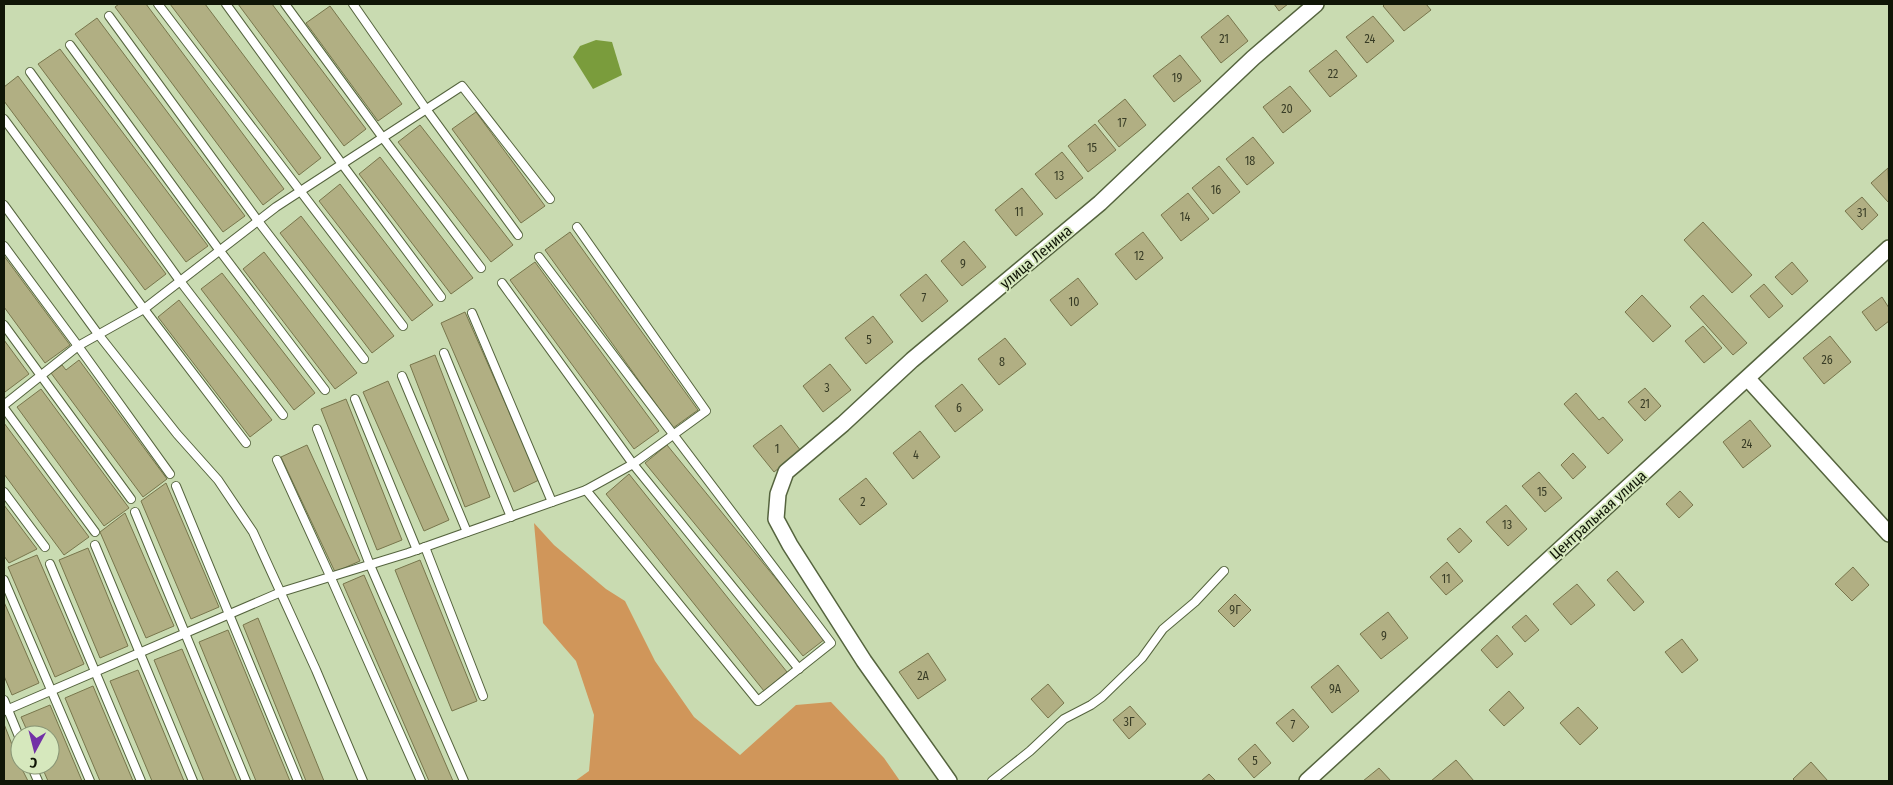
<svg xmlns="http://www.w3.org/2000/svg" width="1893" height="785" font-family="'Fira Sans Condensed',sans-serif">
<rect width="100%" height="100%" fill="#c9dbb1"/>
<!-- green -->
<polygon fill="#d0965a" points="534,523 554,545 606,589 625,601 655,661 694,717 740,755 796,705 831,702 884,758 900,781 575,781 589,771 594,715 576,661 543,623"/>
<!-- water -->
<polygon fill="#7a9c3c" points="596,40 612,42 622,75 593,89 573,57 580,46"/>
<!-- building -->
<g fill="#b1af83" stroke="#78764c">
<polygon points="119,4 146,4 284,189 263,205 115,7"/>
<polygon points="170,4 205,4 321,158 299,175"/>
<polygon points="238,4 272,4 366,129 344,146"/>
<polygon points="1274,4 1288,4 1279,11"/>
<polygon points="1385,4 1426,4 1431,10 1404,31 1383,6"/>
<polygon points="330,6 402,104 378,121 306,23"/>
<polygon points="1228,15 1248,41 1221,63 1201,37"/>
<polygon points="1373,16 1394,41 1367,63 1346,37"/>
<polygon points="97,18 245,216 223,232 75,34"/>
<polygon points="60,49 208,246 186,262 38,64"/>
<polygon points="1336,50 1357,76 1330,97 1309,71"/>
<polygon points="1180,55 1201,81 1174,102 1153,76"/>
<polygon points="18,76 166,274 145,290 4,101 4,87"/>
<polygon points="1290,86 1311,111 1283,133 1263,107"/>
<polygon points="1125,99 1146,125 1119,147 1098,121"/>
<polygon points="476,112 545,206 521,223 452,129"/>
<polygon points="1095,124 1116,150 1088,172 1068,146"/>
<polygon points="420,125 513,245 491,262 398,142"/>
<polygon points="1253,137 1274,163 1247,185 1226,159"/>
<polygon points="1062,152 1083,178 1056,199 1035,174"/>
<polygon points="380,157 473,278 451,294 359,174"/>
<polygon points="1219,166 1240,192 1213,214 1192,188"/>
<polygon points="1888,168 1889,200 1888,202 1871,183"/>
<polygon points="340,184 433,305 412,321 319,201"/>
<polygon points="1022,188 1043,214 1016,236 995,210"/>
<polygon points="1188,193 1209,219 1181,241 1161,215"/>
<polygon points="1862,197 1878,215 1862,230 1845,211"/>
<polygon points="301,216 394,336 372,353 280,233"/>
<polygon points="1703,222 1752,275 1732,293 1684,240"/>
<polygon points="570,232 698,410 673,428 545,250"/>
<polygon points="1143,232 1163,258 1136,280 1115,254"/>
<polygon points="964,241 986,267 962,286 941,261"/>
<polygon points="264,252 357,373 335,389 243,269"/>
<polygon points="4,256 70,345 45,363 4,307"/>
<polygon points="535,262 659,431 634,449 510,280"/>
<polygon points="1792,262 1808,281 1792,295 1775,277"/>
<polygon points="222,273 315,393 294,410 201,289"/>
<polygon points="926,274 948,301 922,322 900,295"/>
<polygon points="1078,278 1098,304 1071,326 1050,300"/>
<polygon points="1764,284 1783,306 1769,318 1750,296"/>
<polygon points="1642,295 1671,326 1653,342 1625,312"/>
<polygon points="1703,295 1747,343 1733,355 1690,307"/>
<polygon points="1882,297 1889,308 1889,321 1876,331 1862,312"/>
<polygon points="179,300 272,420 250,437 158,317"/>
<polygon points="465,312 539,480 514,492 441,323"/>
<polygon points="873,316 893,342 866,364 845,338"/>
<polygon points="1703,326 1722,348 1704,363 1685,341"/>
<polygon points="1830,336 1851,362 1824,384 1803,358"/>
<polygon points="1005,338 1026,364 999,385 978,359"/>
<polygon points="4,340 29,374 5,392 4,390"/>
<polygon points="435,355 490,497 465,507 410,365"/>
<polygon points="79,360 167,479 143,497 51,373 62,365 66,370"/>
<polygon points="830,364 851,390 823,412 803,386"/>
<polygon points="388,381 449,520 424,531 363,392"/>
<polygon points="962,384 983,410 955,432 935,406"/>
<polygon points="1645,388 1661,406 1645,421 1628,402"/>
<polygon points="41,389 129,508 104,526 17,407"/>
<polygon points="1576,393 1599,420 1603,417 1623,440 1608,454 1564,404"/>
<polygon points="346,399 402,540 377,550 321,409"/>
<polygon points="1750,420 1771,446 1743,468 1723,442"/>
<polygon points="4,423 89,537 64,555 4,474"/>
<polygon points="781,425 801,451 774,472 753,446"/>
<polygon points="920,431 940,457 913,479 893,453"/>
<polygon points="307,445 360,561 335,572 281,457"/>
<polygon points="667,445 825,639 803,656 645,463"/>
<polygon points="1573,453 1586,467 1573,479 1561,465"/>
<polygon points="1539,472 1562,498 1545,512 1522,486"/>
<polygon points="629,474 787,672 764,691 606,494"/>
<polygon points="866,478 887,504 860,525 839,499"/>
<polygon points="166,483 219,607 191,619 141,501"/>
<polygon points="1680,491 1693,505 1679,518 1666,504"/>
<polygon points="4,505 37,549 9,563 4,556"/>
<polygon points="1506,505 1527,529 1508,546 1486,522"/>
<polygon points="125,513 174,626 146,638 100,532"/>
<polygon points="1460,528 1472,541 1459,553 1447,539"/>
<polygon points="88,548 128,646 100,658 59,560"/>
<polygon points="37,555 84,664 55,677 8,567"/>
<polygon points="420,560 477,701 452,711 395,570"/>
<polygon points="1447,562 1463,581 1446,595 1430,577"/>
<polygon points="1853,567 1869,585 1852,601 1835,584"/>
<polygon points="1617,571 1644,602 1634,611 1607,580"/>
<polygon points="364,575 453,781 429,781 343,584"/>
<polygon points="1577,584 1595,605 1571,625 1553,604"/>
<polygon points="1235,594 1251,610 1234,627 1218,611"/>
<polygon points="4,602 39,683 12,695 4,676"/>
<polygon points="1388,612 1408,638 1381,659 1360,634"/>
<polygon points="1526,615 1539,630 1525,642 1512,627"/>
<polygon points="258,618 324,781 306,781 243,625"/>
<polygon points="228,630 290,781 256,781 199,642"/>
<polygon points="1497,635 1513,654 1497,668 1481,650"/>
<polygon points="1682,639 1698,660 1682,673 1665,652"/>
<polygon points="182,649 237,781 204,781 154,660"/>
<polygon points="928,653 946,680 918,699 899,672"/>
<polygon points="1338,665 1359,691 1332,713 1311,687"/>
<polygon points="138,670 184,781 152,781 110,681"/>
<polygon points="1048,684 1064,703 1048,718 1031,699"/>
<polygon points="93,686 133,781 100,781 65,698"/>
<polygon points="1509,691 1524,708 1504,726 1489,710"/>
<polygon points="50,705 82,781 48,781 41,765 50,765 50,735 29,735 21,717"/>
<polygon points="1130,706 1146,724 1129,739 1113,720"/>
<polygon points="1578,707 1598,728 1580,745 1560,723"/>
<polygon points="1293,709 1309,727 1293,742 1276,723"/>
<polygon points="4,724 20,765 28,781 4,781"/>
<polygon points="1255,744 1271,763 1254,778 1238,759"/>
<polygon points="1456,760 1474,781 1431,781"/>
<polygon points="1811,762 1828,781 1795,781 1793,779"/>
<polygon points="1379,768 1391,781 1363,781"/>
<polygon points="1209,774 1216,781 1201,781"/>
</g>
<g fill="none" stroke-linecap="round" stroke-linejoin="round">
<!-- lane casing -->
<g stroke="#55643e" stroke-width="10">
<g id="lane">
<polyline points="158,4 403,326"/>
<polyline points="226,4 342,164 441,297"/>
<polyline points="285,4 383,138 481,268"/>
<polyline points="353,4 426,109 518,235"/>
<polyline points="109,16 258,221 364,359"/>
<polyline points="70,45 220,251 325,390"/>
<polyline points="30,72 180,281 283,415"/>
<polyline points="4,119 144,309 246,443"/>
<polyline points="4,205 98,334 177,434 218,480 253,532 316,670 363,781"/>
<polyline points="4,246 78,346 170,474"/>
<polyline points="539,257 831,643 758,701 586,490"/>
<polyline points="502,283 633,464 799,669"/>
<polyline points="472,313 552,502"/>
<polyline points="4,325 131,499"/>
<polyline points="444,353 511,517"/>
<polyline points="402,376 467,532"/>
<polyline points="355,399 417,550"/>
<polyline points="4,405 78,346 144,309 276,207 462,86 550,199"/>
<polyline points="4,408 95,532"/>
<polyline points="317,429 370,565 464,781"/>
<polyline points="277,460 331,578 421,781"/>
<polyline points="176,486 298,781"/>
<polyline points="4,492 45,547"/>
<polyline points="135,512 246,781"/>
<polyline points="95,545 193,781"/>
<polyline points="425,547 483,696"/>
<polyline points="50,564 141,781"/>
<polyline points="4,580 90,781"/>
<polyline points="4,700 20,739"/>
<polyline points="4,711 281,592 408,553 586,490 633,464 706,411 577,227"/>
<polyline points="31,765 38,781"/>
<polyline points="992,781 1030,751 1064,719 1091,705 1102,697 1142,658 1163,629 1195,602 1224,571"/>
</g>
</g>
<!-- street casing -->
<g stroke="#55643e" stroke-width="18">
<g id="street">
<polyline points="1748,379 1889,534"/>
<polyline points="949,781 864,661 790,545 776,519 778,494 786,472 843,424 912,360 1100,203 1253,58 1316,4"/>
<polyline points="1307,781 1889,248"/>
</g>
</g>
<!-- lane -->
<use href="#lane" stroke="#fff" stroke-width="8"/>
<!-- street -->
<use href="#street" stroke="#fff" stroke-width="15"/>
</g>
<g text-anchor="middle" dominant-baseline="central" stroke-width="4" stroke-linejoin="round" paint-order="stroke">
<!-- number labels -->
<g font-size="12" fill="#383c26">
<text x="1224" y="39">21</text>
<text x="1370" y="39">24</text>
<text x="1333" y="74">22</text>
<text x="1177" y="78">19</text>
<text x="1287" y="109">20</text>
<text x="1122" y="123">17</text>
<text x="1092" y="148">15</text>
<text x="1250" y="161">18</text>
<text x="1059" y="176">13</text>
<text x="1216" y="190">16</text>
<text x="1019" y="212">11</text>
<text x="1862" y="213">31</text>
<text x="1185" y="217">14</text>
<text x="1139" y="256">12</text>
<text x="963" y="264">9</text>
<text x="924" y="298">7</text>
<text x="1074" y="302">10</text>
<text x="869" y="340">5</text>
<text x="1827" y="360">26</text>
<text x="1002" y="362">8</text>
<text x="827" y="388">3</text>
<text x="1645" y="404">21</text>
<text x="959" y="408">6</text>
<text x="1747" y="444">24</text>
<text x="777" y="449">1</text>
<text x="916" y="455">4</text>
<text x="1542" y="492">15</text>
<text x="863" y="502">2</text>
<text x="1507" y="525">13</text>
<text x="1446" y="579">11</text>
<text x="1235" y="610">9Г</text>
<text x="1384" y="636">9</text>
<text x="923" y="676">2А</text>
<text x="1335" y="689">9А</text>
<text x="1129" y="722">3Г</text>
<text x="1293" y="725">7</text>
<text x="1255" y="761">5</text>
</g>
<!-- street labels -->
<g font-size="15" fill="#101607" stroke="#d6e8bd">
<text transform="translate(1036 257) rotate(-40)">улица Ленина</text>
<text transform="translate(1598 515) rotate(-42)">Центральная улица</text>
</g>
</g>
<!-- border -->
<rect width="1893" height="785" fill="none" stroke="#101607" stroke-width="10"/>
<!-- north arrow -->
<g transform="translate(35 750) rotate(187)"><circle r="24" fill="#d6e8bd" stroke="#879474"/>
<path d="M0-4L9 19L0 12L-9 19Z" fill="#7231a6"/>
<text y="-8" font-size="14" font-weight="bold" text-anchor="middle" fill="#101607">С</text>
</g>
</svg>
